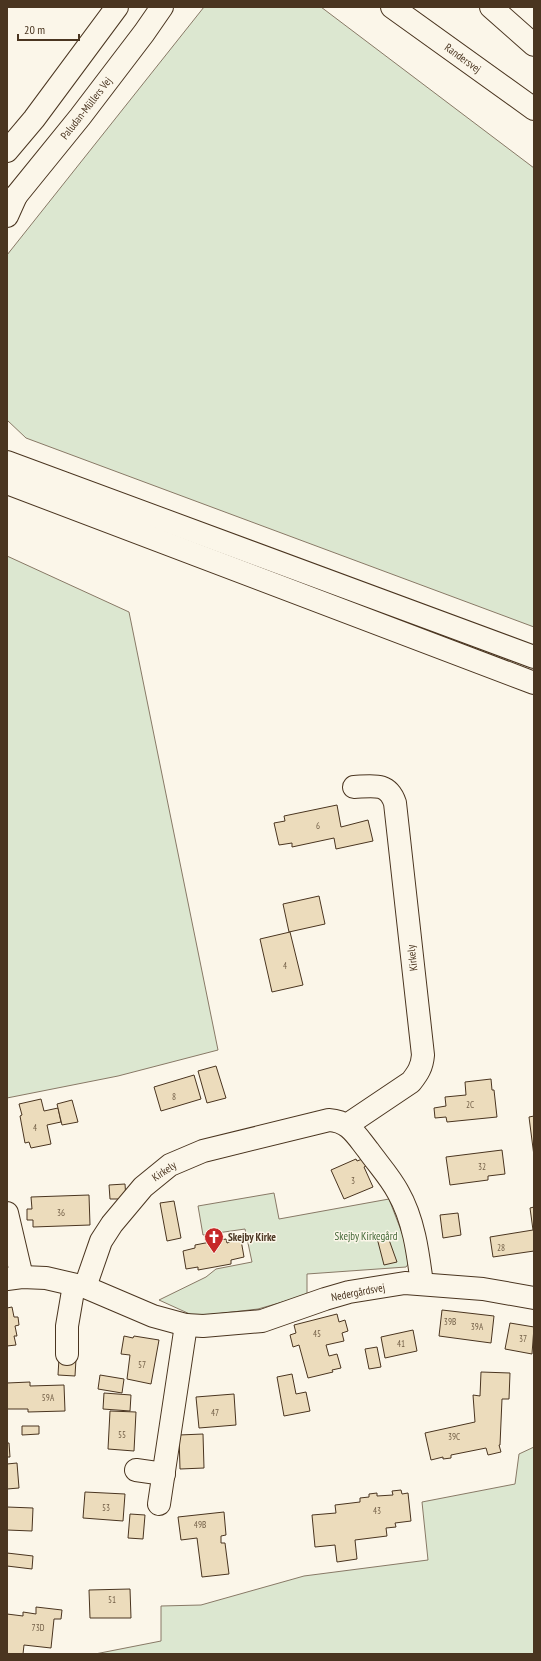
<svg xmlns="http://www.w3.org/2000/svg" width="541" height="1661" font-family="'PT Sans Narrow',sans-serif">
<rect width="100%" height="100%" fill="#fbf6e9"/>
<!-- green -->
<g fill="#dce7d0" stroke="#887966">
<polygon points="204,7 321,7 534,168 534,627 26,438 7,420 7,255"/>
<polygon points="7,556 129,612 218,1050 118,1076 7,1098"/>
<polygon points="274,1193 279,1219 389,1199 412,1259 406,1267 307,1274 307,1295 258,1309 198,1316 192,1315 159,1300 206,1277 216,1269 252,1262 245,1229 203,1235 198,1206"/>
<polygon points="534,1447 534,1654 95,1654 161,1641 161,1606 201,1605 304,1576 428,1560 422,1502 515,1484 519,1454"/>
</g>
<!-- building -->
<g fill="#ecdcbc" stroke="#4a3520">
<polygon points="337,805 341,827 368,820 373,841 336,849 334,838 292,847 292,843 279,845 274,823 285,821 284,816"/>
<polygon points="319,896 325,924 289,932 283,904"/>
<polygon points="290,932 303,985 272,992 260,939"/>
<polygon points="216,1066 226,1098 207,1103 198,1071"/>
<polygon points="194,1075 201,1099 161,1111 154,1087"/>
<polygon points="491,1079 492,1090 494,1090 497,1117 447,1122 446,1117 435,1118 434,1108 446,1106 445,1097 466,1095 465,1082"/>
<polygon points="41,1099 44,1111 58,1108 61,1122 47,1125 51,1144 31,1148 29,1142 25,1143 20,1116 22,1115 19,1104"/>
<polygon points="72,1100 78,1122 62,1125 57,1104"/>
<polygon points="534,1116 534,1156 529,1117"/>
<polygon points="502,1150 505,1174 488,1176 488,1180 450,1185 446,1157"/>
<polygon points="365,1158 368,1165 364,1167 373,1187 344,1199 331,1170 356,1159 357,1161"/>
<polygon points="125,1184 126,1199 110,1199 109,1185"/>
<polygon points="89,1195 90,1225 33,1227 33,1220 27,1220 27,1209 32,1209 31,1197"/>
<polygon points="174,1201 181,1238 167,1241 160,1203"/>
<polygon points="534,1207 534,1251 493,1257 490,1237 533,1230 530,1208"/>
<polygon points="458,1213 461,1235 443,1238 440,1215"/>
<polygon points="237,1236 238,1240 241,1240 244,1257 231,1260 231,1264 198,1270 198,1267 186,1269 183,1251 195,1248 195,1245 226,1239 227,1243 230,1242 229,1237"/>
<polygon points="388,1237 397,1262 384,1265 377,1238"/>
<polygon points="12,1307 14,1317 18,1317 19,1325 15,1326 17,1336 14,1336 16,1345 7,1346 7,1308"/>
<polygon points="442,1310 494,1316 491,1343 439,1336"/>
<polygon points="337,1314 339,1322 345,1320 348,1331 342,1333 344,1341 326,1345 329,1356 337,1354 341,1368 332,1370 333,1372 308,1378 299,1345 293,1347 290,1335 296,1333 294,1325"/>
<polygon points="510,1323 534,1327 532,1354 505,1349"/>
<polygon points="413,1330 417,1351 385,1358 381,1337"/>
<polygon points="124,1336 133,1338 134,1336 159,1340 151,1384 127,1379 130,1355 121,1354"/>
<polygon points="377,1347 381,1367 369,1369 365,1349"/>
<polygon points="59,1358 76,1359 75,1376 58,1375"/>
<polygon points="481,1372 510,1373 509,1399 502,1399 500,1445 499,1445 501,1452 488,1455 486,1448 451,1455 451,1458 443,1459 443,1457 431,1460 425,1433 475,1422 473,1395 480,1396"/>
<polygon points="292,1374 296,1394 306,1392 310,1411 284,1416 277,1377"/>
<polygon points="100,1375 124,1379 122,1393 98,1389"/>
<polygon points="30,1382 30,1386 64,1385 65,1411 28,1412 28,1409 7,1409 7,1383"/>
<polygon points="104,1393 131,1395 130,1411 103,1409"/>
<polygon points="234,1394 236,1425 199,1428 196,1397"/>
<polygon points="110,1411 136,1412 134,1451 108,1449"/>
<polygon points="22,1426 39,1426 39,1434 22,1435"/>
<polygon points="203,1434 204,1468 180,1469 179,1435"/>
<polygon points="7,1443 9,1443 10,1457 7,1457"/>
<polygon points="17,1463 19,1488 7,1489 7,1464"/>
<polygon points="401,1490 402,1494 408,1493 411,1521 395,1523 396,1527 386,1528 387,1536 355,1540 357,1559 337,1562 335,1545 315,1547 312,1515 336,1513 335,1505 360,1502 360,1498 369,1497 369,1494 377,1493 377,1496 393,1495 392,1491"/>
<polygon points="85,1492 125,1494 123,1521 83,1518"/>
<polygon points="7,1507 33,1508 32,1531 7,1530"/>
<polygon points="224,1512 226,1535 221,1536 221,1543 225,1543 229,1574 202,1577 197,1538 181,1540 178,1517"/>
<polygon points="130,1514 145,1515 143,1539 128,1538"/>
<polygon points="7,1553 33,1556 32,1569 7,1566"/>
<polygon points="130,1589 131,1618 90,1618 89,1590"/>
<polygon points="36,1607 62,1610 61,1619 54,1619 51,1648 24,1645 23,1654 7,1654 7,1614 23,1616 23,1612 36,1614"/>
</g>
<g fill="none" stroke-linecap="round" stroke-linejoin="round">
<!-- minor casing -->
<g stroke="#4a3520" stroke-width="24">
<g id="minor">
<polyline points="7,151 34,119 117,7"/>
<polyline points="7,207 80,117 144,33 162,7"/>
<path d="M 347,1125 L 411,1082 C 418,1073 422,1067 423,1055 L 395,803 C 388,782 373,786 354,787"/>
<polyline points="7,1213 22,1277"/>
<polyline points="7,1279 22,1277 46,1278 85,1287 153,1316 186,1325 203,1326 262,1321 325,1299 349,1292 405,1283 483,1289 534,1298"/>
<path d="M 85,1287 L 101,1241 L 112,1224 L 143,1187 L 170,1165 L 203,1151 L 329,1120 C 349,1121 356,1135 368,1150 C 378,1164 390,1177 398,1192 C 414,1220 418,1253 422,1284"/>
<polyline points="67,1354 67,1326 74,1285"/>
<polyline points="136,1470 164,1474"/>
<polyline points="159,1504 186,1325"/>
</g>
</g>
<!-- major casing -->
<g stroke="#4a3520" stroke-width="24">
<g id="major">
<polyline points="392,7 534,109"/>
<polyline points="491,7 534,45"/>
<polyline points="7,216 16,196"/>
<polyline points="7,462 534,657"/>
<polyline points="7,483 534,683"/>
</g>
</g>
<!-- minor -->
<use href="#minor" stroke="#fbf6e9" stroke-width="22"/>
<!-- major -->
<use href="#major" stroke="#fbf6e9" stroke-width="22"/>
</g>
<!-- icons -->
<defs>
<g id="church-pin" transform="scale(1)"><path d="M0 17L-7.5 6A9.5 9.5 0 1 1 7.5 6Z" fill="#c62828" stroke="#fbf6e9"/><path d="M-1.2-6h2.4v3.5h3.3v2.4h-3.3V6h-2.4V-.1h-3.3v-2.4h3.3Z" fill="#fff"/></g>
</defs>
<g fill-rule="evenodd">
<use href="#church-pin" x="214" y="1237"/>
</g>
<g text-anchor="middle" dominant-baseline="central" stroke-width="3" stroke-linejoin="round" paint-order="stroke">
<!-- number labels -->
<g font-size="9" fill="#725f47">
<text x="318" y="825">6</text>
<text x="285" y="965">4</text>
<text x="174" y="1096">8</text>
<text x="470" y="1104">2C</text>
<text x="35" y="1127">4</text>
<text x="482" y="1166">32</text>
<text x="353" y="1180">3</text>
<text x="61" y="1212">36</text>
<text x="501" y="1247">28</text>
<text x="450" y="1321">39B</text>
<text x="477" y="1326">39A</text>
<text x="317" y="1333">45</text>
<text x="523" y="1338">37</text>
<text x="401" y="1343">41</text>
<text x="142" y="1364">57</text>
<text x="48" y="1397">59A</text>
<text x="215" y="1412">47</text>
<text x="122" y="1434">55</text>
<text x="454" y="1436">39C</text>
<text x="106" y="1507">53</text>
<text x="377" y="1510">43</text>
<text x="200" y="1524">49B</text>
<text x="112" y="1599">51</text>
<text x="38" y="1627">73D</text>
</g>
<!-- street labels -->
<g font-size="11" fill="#4a3520" stroke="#fbf6e9">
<text transform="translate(463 58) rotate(36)">Randersvej</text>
<text transform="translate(86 108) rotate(-52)">Paludan-Müllers Vej</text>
<text transform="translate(412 958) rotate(-97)">Kirkely</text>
<text transform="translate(164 1171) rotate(-34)">Kirkely</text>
<text transform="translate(358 1292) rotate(-11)">Nedergårdsvej</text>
</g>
<!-- park labels -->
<g font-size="11" fill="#436837" stroke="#fbf6e9">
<text x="366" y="1236">Skejby Kirkegård</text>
</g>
<!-- poi labels -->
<g font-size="11" font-weight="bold" fill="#4a3520" stroke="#fbf6e9" text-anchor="start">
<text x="228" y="1237">Skejby Kirke</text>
</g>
</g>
<!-- border -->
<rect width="541" height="1661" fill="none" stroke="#4a3520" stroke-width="16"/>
<!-- scale -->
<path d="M18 34v6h61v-6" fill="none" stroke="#4a3520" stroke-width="2"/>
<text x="24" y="34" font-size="12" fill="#4a3520" stroke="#fbf6e9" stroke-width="3" paint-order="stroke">20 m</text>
</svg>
